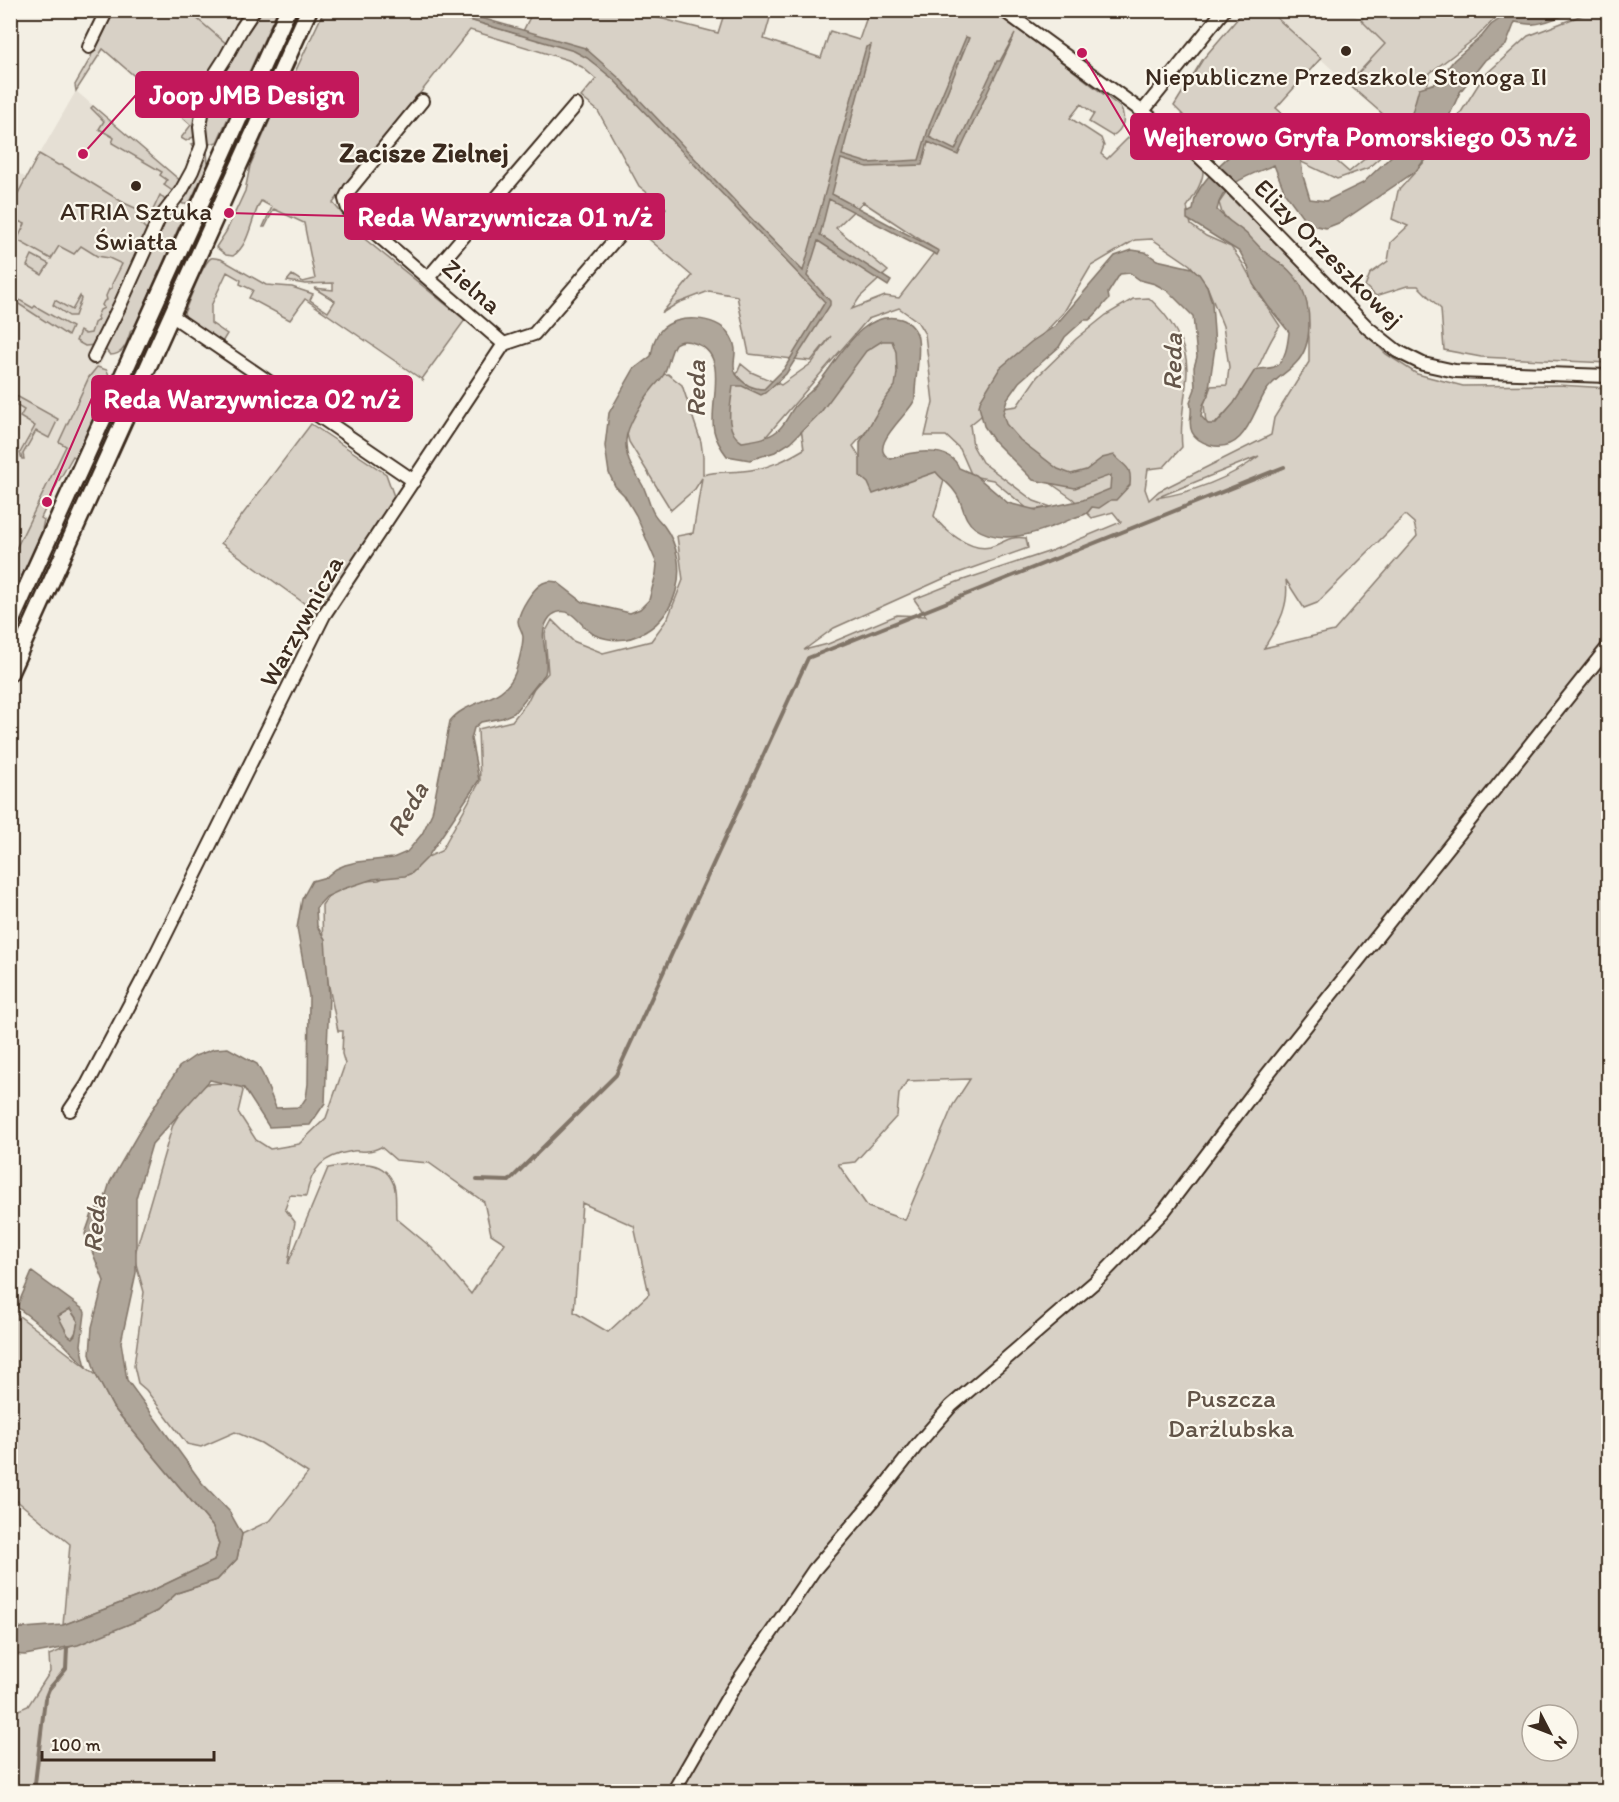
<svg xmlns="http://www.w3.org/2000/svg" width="1619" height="1802" font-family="Itim,sans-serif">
<rect width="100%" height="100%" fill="#f3efe4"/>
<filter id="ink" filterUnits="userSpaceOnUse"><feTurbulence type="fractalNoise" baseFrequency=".0167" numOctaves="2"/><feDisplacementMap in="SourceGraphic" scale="12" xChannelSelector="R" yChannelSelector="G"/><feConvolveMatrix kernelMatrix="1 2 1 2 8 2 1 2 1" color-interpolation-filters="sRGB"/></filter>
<g filter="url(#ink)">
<!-- built -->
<g fill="#e5dfd4">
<polygon points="188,10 243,11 227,44"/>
<polygon points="1269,11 1350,11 1386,44 1348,84"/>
<polygon points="76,91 182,182 11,566 11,166 12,169 26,178"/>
</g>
<!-- green -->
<g fill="#d8d1c6" stroke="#8a7e72" stroke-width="1.5" fill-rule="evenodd">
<path d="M 991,10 L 1031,38 L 1120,107 C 1127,118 1123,130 1112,136 L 1089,122 L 1094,114 L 1081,104 L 1070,118 L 1101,138 L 1104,146 L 1101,154 L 1107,159 L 1137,129 L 1143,125 L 1149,125 C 1160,131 1202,159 1203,172 C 1203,183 1193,198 1187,207 L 1191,225 L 1206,236 L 1231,247 L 1243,264 L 1262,299 L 1280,326 C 1266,345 1261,365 1249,385 C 1240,400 1225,412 1214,425 L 1206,424 L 1204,404 L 1211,386 L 1227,385 L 1229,367 L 1223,326 L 1207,286 L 1190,265 L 1152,239 L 1135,240 L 1091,266 L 1064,312 L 998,382 L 981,416 L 970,425 L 973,446 L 982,462 L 1034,501 L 1051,507 L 1029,510 L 993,480 L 972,476 L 960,449 L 946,436 L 925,436 L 933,402 L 925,334 L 917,321 L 899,308 L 868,319 L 763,440 L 729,446 L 729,392 L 741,364 L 751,372 L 781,385 L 812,363 L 831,336 L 811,361 L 749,354 L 737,296 L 709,291 L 678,303 L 662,313 L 692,276 L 643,234 L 666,208 L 639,186 L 598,111 L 581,97 L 596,79 L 582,67 L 568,60 L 470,30 L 333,203 L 361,236 L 465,320 L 422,379 L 424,381 L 305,299 L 290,320 L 249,298 L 253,290 L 240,284 L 241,280 L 227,272 L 211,306 L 211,323 L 227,334 L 221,344 L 186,317 L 184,313 C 189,302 202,263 211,258 C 213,257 219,259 221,259 L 266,285 L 292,287 L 313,294 L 310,300 L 328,312 L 335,301 L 314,288 L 333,290 L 333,283 L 305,284 L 287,281 L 292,275 L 303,282 L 315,279 L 304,223 L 274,209 L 265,227 L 263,227 L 272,207 L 261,201 C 250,219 251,243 233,256 L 226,255 L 216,247 L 226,232 L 245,191 L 250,166 L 279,99 L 286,91 L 324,11 L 439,11 L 521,35 L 533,11 L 632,11 L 718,33 L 725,11 L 772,11 L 764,39 L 821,58 L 830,31 L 859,40 L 869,11 L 932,11 L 930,15 L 945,20 L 948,11 ZM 863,202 L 936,250 L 899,298 L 885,296 L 852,309 L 860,297 L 888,271 L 836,228 Z"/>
<polygon points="110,11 188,11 227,44 243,11 249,11 215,68 197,136 191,138 186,141 181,138 191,125 103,49 76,91 75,85 91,57 95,41"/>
<polygon points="256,11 277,11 217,142 207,145 203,128 209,86"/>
<polygon points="295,11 301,11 170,299 166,298"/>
<polygon points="1244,11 1269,11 1321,58 1276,108 1349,172 1400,129 1348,84 1385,44 1361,20 1369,11 1502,11 1477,37 1430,73 1425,95 1386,152 1368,168 1337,179 1297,160 1278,138 1246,131 1220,152 1174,106 1203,59"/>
<polygon points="1589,11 1608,11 1608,363 1481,357 1444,350 1441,309 1418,286 1407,286 1376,296 1365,286 1370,274 1388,261 1391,242 1408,226 1392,219 1398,191 1443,141 1483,77 1528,36 1585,14"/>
<polygon points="93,106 182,182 197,149 191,144 196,143 199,145 198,152 179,191 174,192 164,185 167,180 160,175 162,172 112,143 114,138 113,137 99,129 104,121 91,108"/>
<polygon points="203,150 207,152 208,164 191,200 187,204 183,204 178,199"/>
<polygon points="39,154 58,165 62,165 124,203 142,211 142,213 146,216 149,211 152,212 160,195 165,200 162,210 152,222 142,222 141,224 147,230 95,345 85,346 76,341 80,331 85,334 91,333 94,323 98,320 97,317 100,310 104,308 102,305 104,301 107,300 106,296 109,289 112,288 112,284 122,264 109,258 97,256 81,246 74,254 59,246 51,259 17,240 25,224 13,219 11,223 11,201 15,199"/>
<path d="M 1226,193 L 1386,354 L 1417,374 L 1463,386 L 1558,385 L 1608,388 L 1608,1791 L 11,1791 L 11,1695 L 14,1712 L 28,1706 L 50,1672 L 49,1655 L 139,1620 L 157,1611 L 177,1593 L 217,1580 L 237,1559 L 242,1534 L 271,1520 L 308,1473 L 261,1443 L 235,1432 L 201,1447 L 187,1444 L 146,1390 L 138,1383 L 134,1366 L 144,1292 L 134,1257 L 173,1124 L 191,1094 L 207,1084 L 239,1082 L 243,1091 L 238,1112 L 256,1140 L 270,1149 L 299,1144 L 326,1118 L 345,1064 L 342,1054 L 343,1031 L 338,1031 L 323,957 L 322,905 L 333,890 L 352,882 L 379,880 L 441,851 L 480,781 L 478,729 L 512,721 L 527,702 L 534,688 L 548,673 L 545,633 L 552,620 L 573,641 L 603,653 L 651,641 L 668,618 L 683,580 L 677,536 L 693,533 L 702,478 L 695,489 L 671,510 L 629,442 L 625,426 L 661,375 L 668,374 L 682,385 L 701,442 L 703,457 L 703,475 C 718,470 735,473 751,470 C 772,467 787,459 804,449 L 801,428 L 881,331 L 903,339 L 913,380 L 853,446 L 864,464 L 925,458 L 946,473 L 934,516 C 943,530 971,552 990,547 C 1007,542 1006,536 1026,538 L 1028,548 L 947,577 L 834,628 L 804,650 L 828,644 L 897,615 L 926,616 L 914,599 L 957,582 L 1051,551 L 1121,522 L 1113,512 L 1092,518 L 1073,499 L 1046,480 L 993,425 L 1003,408 L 1017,406 L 1037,377 L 1076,339 L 1106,315 L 1133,299 L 1149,298 C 1169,316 1188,344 1187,372 C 1186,398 1179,420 1182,447 L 1164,467 L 1148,469 L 1145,489 L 1149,500 L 1159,491 L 1271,435 L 1274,418 L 1309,362 L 1309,337 L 1305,308 L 1268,263 L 1222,213 L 1219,203 ZM 1259,456 C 1231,478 1191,493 1156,498 ZM 1405,515 L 1414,523 L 1417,536 L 1334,631 L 1264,648 C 1277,626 1290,608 1286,580 L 1304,608 L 1317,603 ZM 970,1079 L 953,1105 L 905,1220 L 868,1207 L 838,1164 L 855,1162 L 897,1116 L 899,1094 L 907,1081 ZM 381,1147 L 396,1160 L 429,1163 L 484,1202 L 491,1234 L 505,1243 L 471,1294 L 432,1248 L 396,1218 C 395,1208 397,1194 394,1185 C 383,1154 352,1165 328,1168 L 288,1264 L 295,1222 L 285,1209 L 290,1195 L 306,1196 C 312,1167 323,1156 353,1151 C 357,1150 362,1152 367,1151 C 372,1151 377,1149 381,1147 ZM 582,1203 L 634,1226 L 649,1294 L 608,1332 L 574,1312 ZM 1532,1715 L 1568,1715 L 1568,1751 L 1532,1751 Z"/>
<path d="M 178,214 L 181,222 L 134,329 L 131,330 C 127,341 125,355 110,355 L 105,349 L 109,337 L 162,222 Z"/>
<polygon points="32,255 49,264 42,275 27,266"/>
<polygon points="11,292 15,295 14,297 33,308 35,306 72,327 68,336 11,299"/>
<polygon points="80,296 81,299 75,316 69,316 53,305 55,300 72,310"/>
<polygon points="146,342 150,344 11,656 11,643"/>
<polygon points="97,367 107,370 110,378 109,384 76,458 73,456 57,484 41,518 44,520 41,534 11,602 11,559 66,446 59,442 89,377"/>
<polygon points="11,393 58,419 49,438 36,431 23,454 24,459 22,459 20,453 35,426 20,417 24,410 11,402"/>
<polygon points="311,424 386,474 396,502 319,614 221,543"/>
<polygon points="10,1309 96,1375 113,1407 213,1527 219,1544 214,1561 147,1593 63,1625 70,1544 11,1496"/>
<polygon points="70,1309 78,1321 76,1332 72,1338 69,1337 58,1316"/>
</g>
<!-- water -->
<g fill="#afa69a" stroke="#817468" stroke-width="1.5" fill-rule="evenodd">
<path d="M 439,11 L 457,11 L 585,48 L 619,78 L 750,217 L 803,271 L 866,47 L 871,45 L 842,155 L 868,163 L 919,160 L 930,123 L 966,37 L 969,38 L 929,137 L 955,150 L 997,61 L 1000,61 L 1015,34 L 958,155 L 928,142 L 922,165 L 867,167 L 841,159 L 832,194 L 939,251 L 937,255 L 829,199 L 820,235 L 891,281 L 888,286 L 818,241 L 807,276 L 830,301 L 830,305 L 786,374 L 765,393 L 761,395 L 742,386 L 733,386 C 731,405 723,431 742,442 C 754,440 767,439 777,431 C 784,426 788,416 793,409 C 799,400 809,394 816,386 C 836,364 862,307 901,319 C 910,322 917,330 918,339 C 921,358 914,380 915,399 C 911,413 864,448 891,459 C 909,452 950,444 959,468 L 975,475 L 1008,503 L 1036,510 L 1083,500 L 1110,489 L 1111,475 L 1075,488 L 1033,480 L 994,441 L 984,426 L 979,406 L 981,399 L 1000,368 L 1031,342 L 1055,326 L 1115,256 L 1132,250 L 1145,252 L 1157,260 L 1192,268 L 1199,274 L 1207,286 L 1212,303 L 1215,347 L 1208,395 L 1203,405 L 1201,416 L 1208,424 L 1216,424 L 1234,403 L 1255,370 C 1261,368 1268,369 1274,367 C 1286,362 1288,342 1289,332 L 1268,306 L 1253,284 L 1248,267 L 1240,252 L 1187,219 L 1187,213 L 1193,210 C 1194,205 1194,200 1196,196 C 1204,176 1243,140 1264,135 C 1275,133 1289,142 1299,146 L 1303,176 L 1310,199 L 1326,201 L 1363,183 L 1403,145 L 1419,88 L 1436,83 L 1454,60 L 1482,36 L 1491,25 L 1507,14 L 1514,11 L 1578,11 L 1578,15 C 1561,13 1550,23 1534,24 C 1528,25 1521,23 1515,22 L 1506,45 L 1485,60 L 1460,92 L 1437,143 L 1416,171 L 1341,222 L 1326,228 L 1312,225 L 1305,220 L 1285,193 L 1274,165 C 1250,175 1221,183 1217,210 C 1228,222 1242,228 1252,239 C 1257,244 1260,248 1265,252 C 1279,263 1292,269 1301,286 C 1311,307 1314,345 1296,363 C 1287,373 1274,379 1266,391 C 1252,413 1245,454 1210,445 C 1204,443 1195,439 1192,432 C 1187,421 1194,414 1190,402 L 1195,389 L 1194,367 L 1197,357 L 1193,316 L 1168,291 L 1155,284 L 1140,280 L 1130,273 L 1120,274 L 1108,293 L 1109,299 C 1101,306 1097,315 1089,320 L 1084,320 L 1065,337 L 1059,347 L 1019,382 L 1007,399 L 1003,414 L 1006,424 L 1020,440 L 1058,469 L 1071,474 L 1086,470 L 1102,458 L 1114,455 C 1125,468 1132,465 1130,485 L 1116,500 L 1111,500 L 1099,508 L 1092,507 C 1085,517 1084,514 1074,518 C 1045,530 1004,548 975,528 C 962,519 964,503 955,492 C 950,484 941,479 936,472 L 873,494 L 868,483 L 860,476 L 860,442 L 885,399 L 895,386 L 897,373 L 896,352 L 892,341 L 882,341 L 866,351 L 821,412 L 791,442 L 775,452 L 750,460 L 727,456 C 721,448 716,440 714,431 C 708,406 730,356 697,344 C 690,341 682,339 675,344 C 669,354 669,364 664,374 C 661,380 657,383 653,388 C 643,400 627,426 626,440 C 625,461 634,470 643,486 C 647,494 649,504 653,512 C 656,518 660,521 664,526 C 678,545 682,569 676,591 C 666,626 631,650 595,635 C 585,630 580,620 571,614 C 564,610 556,611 550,617 C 535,635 551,656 545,674 L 514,713 L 502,718 L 481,722 L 474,728 L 471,739 L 479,780 L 427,858 L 412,873 L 405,876 L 373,879 L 343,889 L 326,897 L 316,908 L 317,926 L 325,939 L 329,996 L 325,1103 L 310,1125 L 269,1127 L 244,1088 L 210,1080 L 152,1144 L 136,1198 L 136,1273 L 121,1342 L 127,1380 L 202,1483 L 229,1511 L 242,1534 L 237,1559 L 217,1580 L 177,1593 L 157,1611 L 139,1620 L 78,1645 L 25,1655 L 11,1654 L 11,1629 L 63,1625 L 147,1593 L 214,1561 L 219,1544 L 213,1527 L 113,1407 L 96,1375 L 90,1354 L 92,1327 L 104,1281 L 85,1234 L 92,1214 L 104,1201 L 110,1182 L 146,1120 L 179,1067 L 195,1056 L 214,1049 L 228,1048 L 257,1064 L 263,1075 L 276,1108 L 300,1107 L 306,1098 L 308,1084 L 309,996 L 297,928 L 302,899 L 312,881 L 326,877 L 336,869 L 345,865 L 357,862 L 393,858 L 407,852 L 422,834 L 432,813 L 450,721 C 467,699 504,703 515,673 C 518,665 523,646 523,637 C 523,631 518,627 518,621 C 520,609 533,588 543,583 C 547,581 552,581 557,582 L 583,602 L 630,613 L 640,609 L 649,600 L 656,574 L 657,564 L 636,515 L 624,495 L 615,486 L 609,473 L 605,446 L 609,413 L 634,369 L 651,356 C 653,346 654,337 661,330 C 676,313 717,316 729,334 C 742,353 729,362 736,374 C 743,384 753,389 764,389 L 784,369 L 825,302 L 613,79 L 587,58 L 574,51 Z"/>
<path d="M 32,1272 L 84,1310 L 85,1313 L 81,1345 L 86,1367 L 62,1342 L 17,1307 ZM 70,1309 L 78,1321 L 75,1335 L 72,1338 L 68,1335 L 58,1316 Z"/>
</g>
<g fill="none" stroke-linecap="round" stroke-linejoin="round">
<!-- stream -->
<g stroke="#817468" stroke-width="4">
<polyline points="477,1180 509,1181 616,1075 808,658 1284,467"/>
<polyline points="34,1792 45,1699 49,1689 66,1669 67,1648"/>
</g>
<!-- minor casing -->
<g stroke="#3b2a1e" stroke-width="16">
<g id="minor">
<polyline points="1003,10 1184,142 1231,187 1368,328 1397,351 1423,364 1455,371 1608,376"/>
<polyline points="89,47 107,10"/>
<polyline points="422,101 350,189 345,199 348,209 360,220 504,344"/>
<polyline points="1143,111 1224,10"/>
<polyline points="428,278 576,105"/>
<polyline points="171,315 414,481"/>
<polyline points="94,357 121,303 158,221 181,191 192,171 202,145 200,127 206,88 226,57 242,28 254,10"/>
<polyline points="70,1110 87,1085 152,962 324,615 504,344 534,334 643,207"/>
<polyline points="673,1792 732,1690 814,1570 873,1501 917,1445 951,1406 1096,1281 1164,1211 1266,1076 1608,647"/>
</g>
</g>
<!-- major casing -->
<g stroke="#3b2a1e" stroke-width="20">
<g id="major">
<polyline points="10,624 288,10"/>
<polyline points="10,673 309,10"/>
</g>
</g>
<!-- minor -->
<use href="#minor" stroke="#fbf7ec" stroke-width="12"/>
<!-- major -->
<use href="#major" stroke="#fbf7ec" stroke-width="15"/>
</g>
</g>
<!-- markers -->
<g fill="#3b2a1e" stroke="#fbf7ec" stroke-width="2">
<circle cx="1346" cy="51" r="6"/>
<circle cx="136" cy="186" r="6"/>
</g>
<g text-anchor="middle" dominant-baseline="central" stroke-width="4.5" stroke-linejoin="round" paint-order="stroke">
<!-- poi labels -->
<g font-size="26" fill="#3b2a1e" stroke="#fbf7ec">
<text x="1346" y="76">Niepubliczne Przedszkole Stonoga II</text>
<text x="136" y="211">ATRIA Sztuka<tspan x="136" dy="30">Światła</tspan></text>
</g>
<!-- street labels -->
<g font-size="26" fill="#3b2a1e" stroke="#fbf7ec">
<text transform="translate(1329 253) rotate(45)">Elizy Orzeszkowej</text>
<text transform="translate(472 286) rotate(41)">Zielna</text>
<text transform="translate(301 621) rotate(-61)">Warzywnicza</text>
</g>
<!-- park labels -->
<g font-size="26" fill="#625448" stroke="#fbf7ec">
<text x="1231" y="1398">Puszcza<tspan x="1231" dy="30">Darżlubska</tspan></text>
</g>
<!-- neighbourhood labels -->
<g font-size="27" font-weight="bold" fill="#3b2a1e" stroke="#fbf7ec">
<text x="424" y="152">Zacisze Zielnej</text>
</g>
<!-- water labels -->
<g font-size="27" font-style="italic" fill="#645549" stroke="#fbf7ec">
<text transform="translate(1172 362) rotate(-89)">Reda</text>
<text transform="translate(695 389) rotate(-90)">Reda</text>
<text transform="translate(407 809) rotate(-61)">Reda</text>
<text transform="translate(94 1224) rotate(-85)">Reda</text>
</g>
</g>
<!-- callouts -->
<path fill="none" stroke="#c2185b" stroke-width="2" d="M83 154L136 95M1082 53L1131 136M229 213L345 216M47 502L92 398"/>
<g fill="#c2185b" stroke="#fbf7ec" stroke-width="2">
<circle cx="83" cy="154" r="6"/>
<circle cx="1082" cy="53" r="6"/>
<circle cx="229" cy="213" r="6"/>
<circle cx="47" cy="502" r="6"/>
</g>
<g fill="#c2185b" stroke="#c2185b" stroke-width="2">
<rect x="136" y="72" width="222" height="45" rx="6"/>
<rect x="1131" y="114" width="458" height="45" rx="6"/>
<rect x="345" y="194" width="319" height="45" rx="6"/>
<rect x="92" y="376" width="320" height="45" rx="6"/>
</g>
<g font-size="27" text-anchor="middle" font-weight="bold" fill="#fff">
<text x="247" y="104">Joop JMB Design</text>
<text x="1360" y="146">Wejherowo Gryfa Pomorskiego 03 n/ż</text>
<text x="505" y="226">Reda Warzywnicza 01 n/ż</text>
<text x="252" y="408">Reda Warzywnicza 02 n/ż</text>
</g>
<!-- margin -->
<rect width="1619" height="1802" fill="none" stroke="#fbf7ec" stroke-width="36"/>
<rect x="18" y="18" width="1583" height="1766" fill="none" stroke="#3b2a1e" stroke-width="2" filter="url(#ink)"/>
<!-- north arrow -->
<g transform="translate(1550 1733) rotate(132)"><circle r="28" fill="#fbf7ec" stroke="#aea59a" stroke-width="1.5"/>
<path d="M0-4.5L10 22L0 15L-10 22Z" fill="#3b2a1e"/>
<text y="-9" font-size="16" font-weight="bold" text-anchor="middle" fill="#3b2a1e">N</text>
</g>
<!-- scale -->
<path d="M42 1751v9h172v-9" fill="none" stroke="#3b2a1e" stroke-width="3"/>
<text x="51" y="1751" font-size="18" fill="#3b2a1e" stroke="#fbf7ec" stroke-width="4.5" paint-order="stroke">100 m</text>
</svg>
